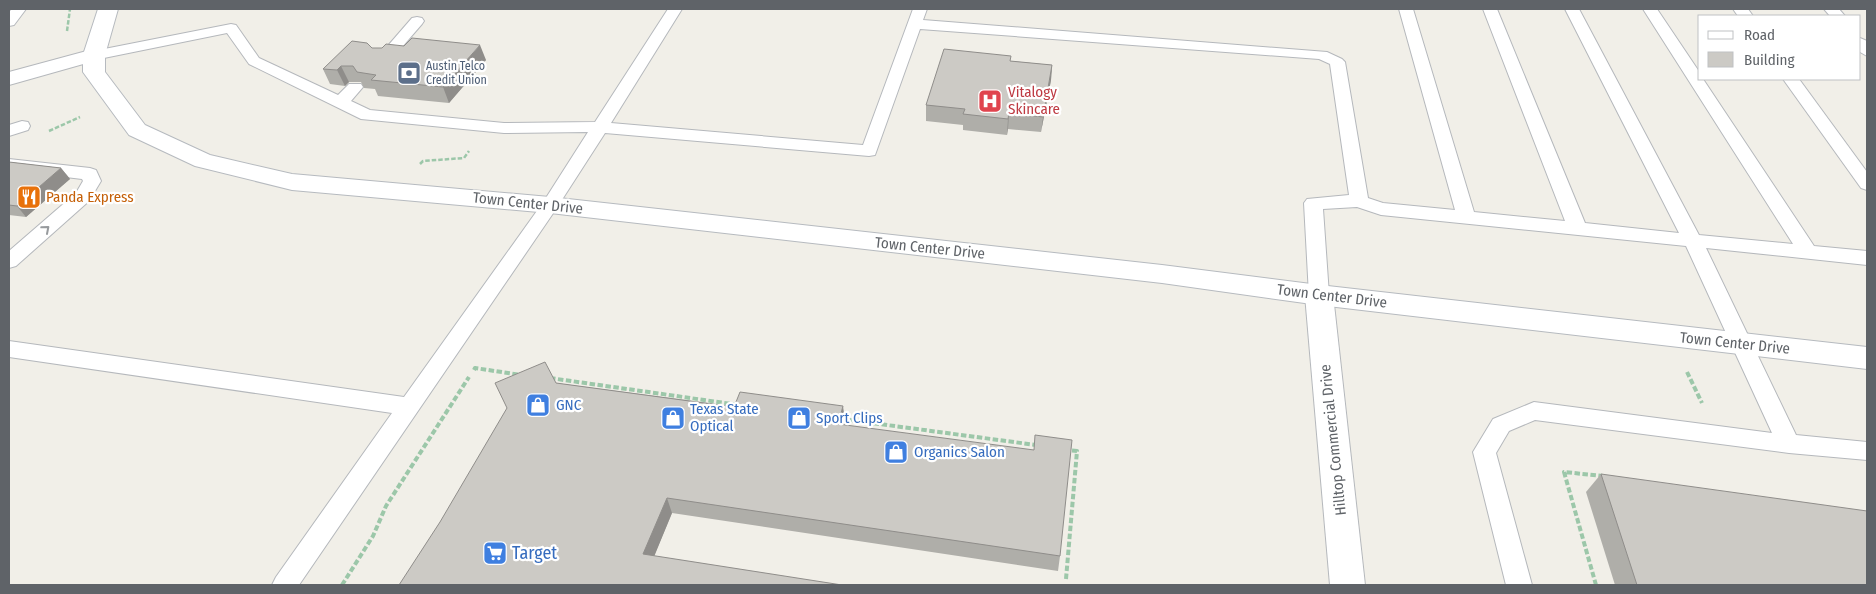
<svg xmlns="http://www.w3.org/2000/svg" width="1876" height="594" font-family="'Fira Sans Condensed',sans-serif">
<rect width="100%" height="100%" fill="#f1efe8"/>
<g fill="none" stroke-linecap="round" stroke-linejoin="round">
<!-- lane casing -->
<g stroke="#b5b8bc" stroke-width="2">
<g id="lane">
<polygon points="12,9 26,9 14,25 9,26 9,12"/>
<polygon points="668,9 682,9 611,123 863,145 913,9 927,9 923,20 1327,52 1342,59 1345,62 1368,198 1383,203 1455,210 1399,9 1413,9 1474,212 1565,221 1483,9 1497,9 1585,223 1679,233 1565,9 1579,9 1699,235 1793,244 1643,9 1657,9 1700,73 1700,79 1703,79 1814,246 1867,251 1867,265 1706,248 1796,435 1867,442 1867,460 1789,453 1535,420 1509,431 1496,453 1532,585 1506,585 1473,452 1493,419 1534,402 1772,433 1686,246 1381,215 1357,207 1323,209 1329,295 1326,300 1319,302 1312,300 1309,295 1304,203 1307,199 1349,195 1330,64 1319,59 920,29 875,155 869,156 605,133 556,209 299,585 272,585 276,577 392,413 9,357 9,341 404,397 544,201 588,132 504,133 361,119 249,64 227,33 94,60 89,58 86,55 89,52 231,24 236,25 259,58 338,95 349,84 361,84 363,87 351,101 370,110 504,123 595,122"/>
<polygon points="1733,9 1748,9 1753,16 1738,16"/>
<polygon points="1824,9 1839,9 1845,16 1830,16"/>
<polygon points="417,17 422,18 424,21 422,24 389,62 379,62 376,59 379,56 412,18"/>
<polygon points="1860,38 1867,41 1867,56 1860,52"/>
<polygon points="1783,79 1799,79 1867,172 1867,190 1861,188"/>
<polygon points="22,121 28,122 30,126 28,130 9,136 9,125"/>
<polygon points="9,159 90,168 96,170 101,181 89,201 16,266 9,268 9,251 76,193 83,181 82,179 9,170"/>
</g>
</g>
<!-- street casing -->
<g stroke="#b5b8bc" stroke-width="2">
<g id="street">
<polygon points="94,49 101,51 105,55 101,59 9,85 9,72"/>
<polygon points="1319,285 1329,288 1333,295 1365,585 1330,585 1305,295 1309,288"/>
</g>
</g>
<!-- secondary casing -->
<g stroke="#b6babf" stroke-width="2">
<polygon id="secondary" points="98,9 118,9 105,55 105,72 145,125 210,155 292,174 550,197 1162,265 1319,285 1867,347 1867,369 1319,305 1162,283 550,213 292,190 195,166 129,135 83,72 83,55"/>
</g>
<!-- path-far1 -->
<g stroke="#9cc7a9" stroke-width="2.5" stroke-dasharray="4.5 2" stroke-linecap="butt">
<polyline points="67,31 70,9"/>
<polyline points="49,131 80,117"/>
<polyline points="420,164 423,161 464,158 469,151"/>
</g>
<!-- path -->
<g stroke="#9cc7a9" stroke-width="4" stroke-dasharray="5.5 2.5" stroke-linecap="butt">
<polyline points="474,370 475,368 521,375"/>
<polyline points="1687,372 1702,403"/>
<polyline points="550,378 739,405"/>
<polyline points="842,419 1036,445"/>
<polyline points="1066,579 1077,451 1067,450"/>
<polyline points="342,585 373,536 386,506 469,377"/>
<polyline points="1596,585 1564,472 1603,476"/>
</g>
<!-- lane -->
<use href="#lane" fill="#fff" fill-rule="evenodd"/>
<!-- street -->
<use href="#street" fill="#fff" fill-rule="evenodd"/>
<!-- secondary -->
<use href="#secondary" fill="#fff" fill-rule="evenodd"/>
</g>
<!-- wall -->
<g fill="#afaea9">
<polygon points="404,46 486,60 449,103 378,96 375,89 364,88 361,82 349,82 345,86 330,84 323,69 372,48 382,48"/>
<polygon points="1011,61 1052,65 1051,80 1041,132 1008,129 1007,135 963,130 963,125 926,121 926,105"/>
<polygon points="9,162 61,168 70,179 26,217 9,215"/>
<polygon points="556,383 845,421 844,424 1060,556 1058,571 672,513 654,556 399,585"/>
<polygon points="1601,474 1867,585 1615,585 1586,492"/>
</g>
<!-- shaded-wall -->
<g fill="#8f8d8a">
<polygon points="480,45 486,60 449,103 443,87"/>
<polygon points="1052,65 1051,80 1041,132 1043,117"/>
<polygon points="341,66 349,82 345,86 337,70"/>
<polygon points="1009,113 1008,129 1007,135 1008,119"/>
<polygon points="61,168 70,179 26,217 17,206"/>
<polygon points="843,406 845,421 840,439 838,424"/>
<polygon points="667,498 672,513 649,569 643,554"/>
</g>
<!-- building -->
<g fill="#cccac5" stroke="#8f8d8a">
<polygon points="412,38 480,45 443,87 371,80 376,75 357,72 353,66 341,66 337,70 323,69 352,41 367,43 372,48 382,48 386,44 404,46"/>
<polygon points="944,49 1011,56 1010,61 1052,65 1043,117 1009,113 1008,119 963,114 965,109 926,105"/>
<polygon points="9,162 61,168 17,206 9,205"/>
<polygon points="545,362 556,383 734,407 740,392 843,406 838,424 1034,450 1035,435 1072,440 1060,556 667,498 643,554 842,585 399,585 440,522 507,408 495,383"/>
<polygon points="1601,474 1867,511 1867,585 1637,585"/>
</g>
<!-- one-way arrows -->
<defs><path id="oneway-chevron" d="M-2-3.5L2.5 0L-2 3.5" fill="none" stroke-width="1.6" stroke-linecap="round" stroke-linejoin="round" transform="scale(1.25)"/></defs>
<use stroke="#979a9d" href="#oneway-chevron" transform="translate(46 229) rotate(-41)"/>
<!-- icons -->
<defs>
<g id="bank-square" transform="scale(1.25)"><rect x="-9" y="-9" width="18" height="18" rx="4" fill="#5c6f8a" stroke="#fff"/><path d="M-6-4H6V4H-6ZM0-2.3a2.3 2.3 0 1 0 0 4.6a2.3 2.3 0 1 0 0-4.6Z" fill="#fff"/></g>
<g id="hospital-square" transform="scale(1.25)"><rect x="-9" y="-9" width="18" height="18" rx="4" fill="#e0444e" stroke="#fff"/><path d="M-5-5h3v3.5h4V-5h3V5h-3V1.5h-4V5h-3Z" fill="#fff"/></g>
<g id="restaurant-square" transform="scale(1.25)"><rect x="-9" y="-9" width="18" height="18" rx="4" fill="#e8710a" stroke="#fff"/><path d="M-5-6h1v4h1v-4h1v4h1v-4h1v5L-1.5 .5V6h-2V.5L-5-1ZM5-6V6H3V1.5H1.5Q1.5-4 5-6Z" fill="#fff"/></g>
<g id="shop-square" transform="scale(1.25)"><rect x="-9" y="-9" width="18" height="18" rx="4" fill="#3f7fe0" stroke="#fff"/><path d="M-5-2.5h2.3a2.7 3.5 0 0 1 5.4 0H5L5.5 6h-11ZM-1.5-2.5h3a1.5 2.3 0 0 0-3 0Z" fill="#fff"/></g>
<g id="supermarket-square" transform="scale(1.25)"><rect x="-9" y="-9" width="18" height="18" rx="4" fill="#3f7fe0" stroke="#fff"/><path d="M-6-5.5h2.5l.6 2H6L4.5 2H-2.5L-4.4-4H-6ZM-1.5 3.2a1.3 1.3 0 1 0 .1 0ZM3 3.2a1.3 1.3 0 1 0 .1 0Z" fill="#fff"/></g>
</defs>
<g fill-rule="evenodd">
<use href="#bank-square" x="409" y="73"/>
<use href="#hospital-square" x="990" y="101"/>
<use href="#restaurant-square" x="29" y="197"/>
<use href="#shop-square" x="538" y="405"/>
<use href="#shop-square" x="673" y="418"/>
<use href="#shop-square" x="799" y="418"/>
<use href="#shop-square" x="896" y="452"/>
<use href="#supermarket-square" x="495" y="553"/>
</g>
<g text-anchor="middle" dominant-baseline="central" stroke-width="4.5" stroke-linejoin="round" paint-order="stroke">
<!-- far-service labels -->
<g font-size="12" fill="#4e5e75" stroke="#fff" text-anchor="start">
<text x="426" y="66">Austin Telco<tspan x="426" dy="14">Credit Union</tspan></text>
</g>
<!-- health labels -->
<g font-size="15" fill="#be3a42" stroke="#fff" text-anchor="start">
<text x="1008" y="92">Vitalogy<tspan x="1008" dy="17">Skincare</tspan></text>
</g>
<!-- food labels -->
<g font-size="15" fill="#c56008" stroke="#fff" text-anchor="start">
<text x="46" y="197">Panda Express</text>
</g>
<!-- street labels -->
<g font-size="15" fill="#5f6368" stroke="#fff">
<text transform="translate(528 203) rotate(6)">Town Center Drive</text>
<text transform="translate(930 248) rotate(6)">Town Center Drive</text>
<text transform="translate(1332 296) rotate(7)">Town Center Drive</text>
<text transform="translate(1735 343) rotate(6)">Town Center Drive</text>
<text transform="translate(1333 440) rotate(-96)">Hilltop Commercial Drive</text>
</g>
<!-- shop labels -->
<g font-size="15" fill="#366cbe" stroke="#fff" text-anchor="start">
<text x="556" y="405">GNC</text>
<text x="690" y="409">Texas State<tspan x="690" dy="17">Optical</tspan></text>
<text x="816" y="418">Sport Clips</text>
<text x="914" y="452">Organics Salon</text>
</g>
<!-- near-shop labels -->
<g font-size="18" fill="#366cbe" stroke="#fff" text-anchor="start">
<text x="512" y="553">Target</text>
</g>
</g>
<!-- border -->
<rect width="1876" height="594" fill="none" stroke="#5f6368" stroke-width="20"/>
<!-- legend -->
<rect x="1698" y="15" width="162" height="65" fill="#ffffff" stroke="#bfc1c3"/>
<rect x="1708" y="31" width="25" height="8" fill="#ffffff" stroke="#bfc1c3"/>
<text x="1744" y="40" font-size="15" fill="#5f6368">Road</text>
<rect x="1708" y="52" width="25" height="15" fill="#cccac5" stroke="#bfc1c3"/>
<text x="1744" y="65" font-size="15" fill="#5f6368">Building</text>
</svg>
